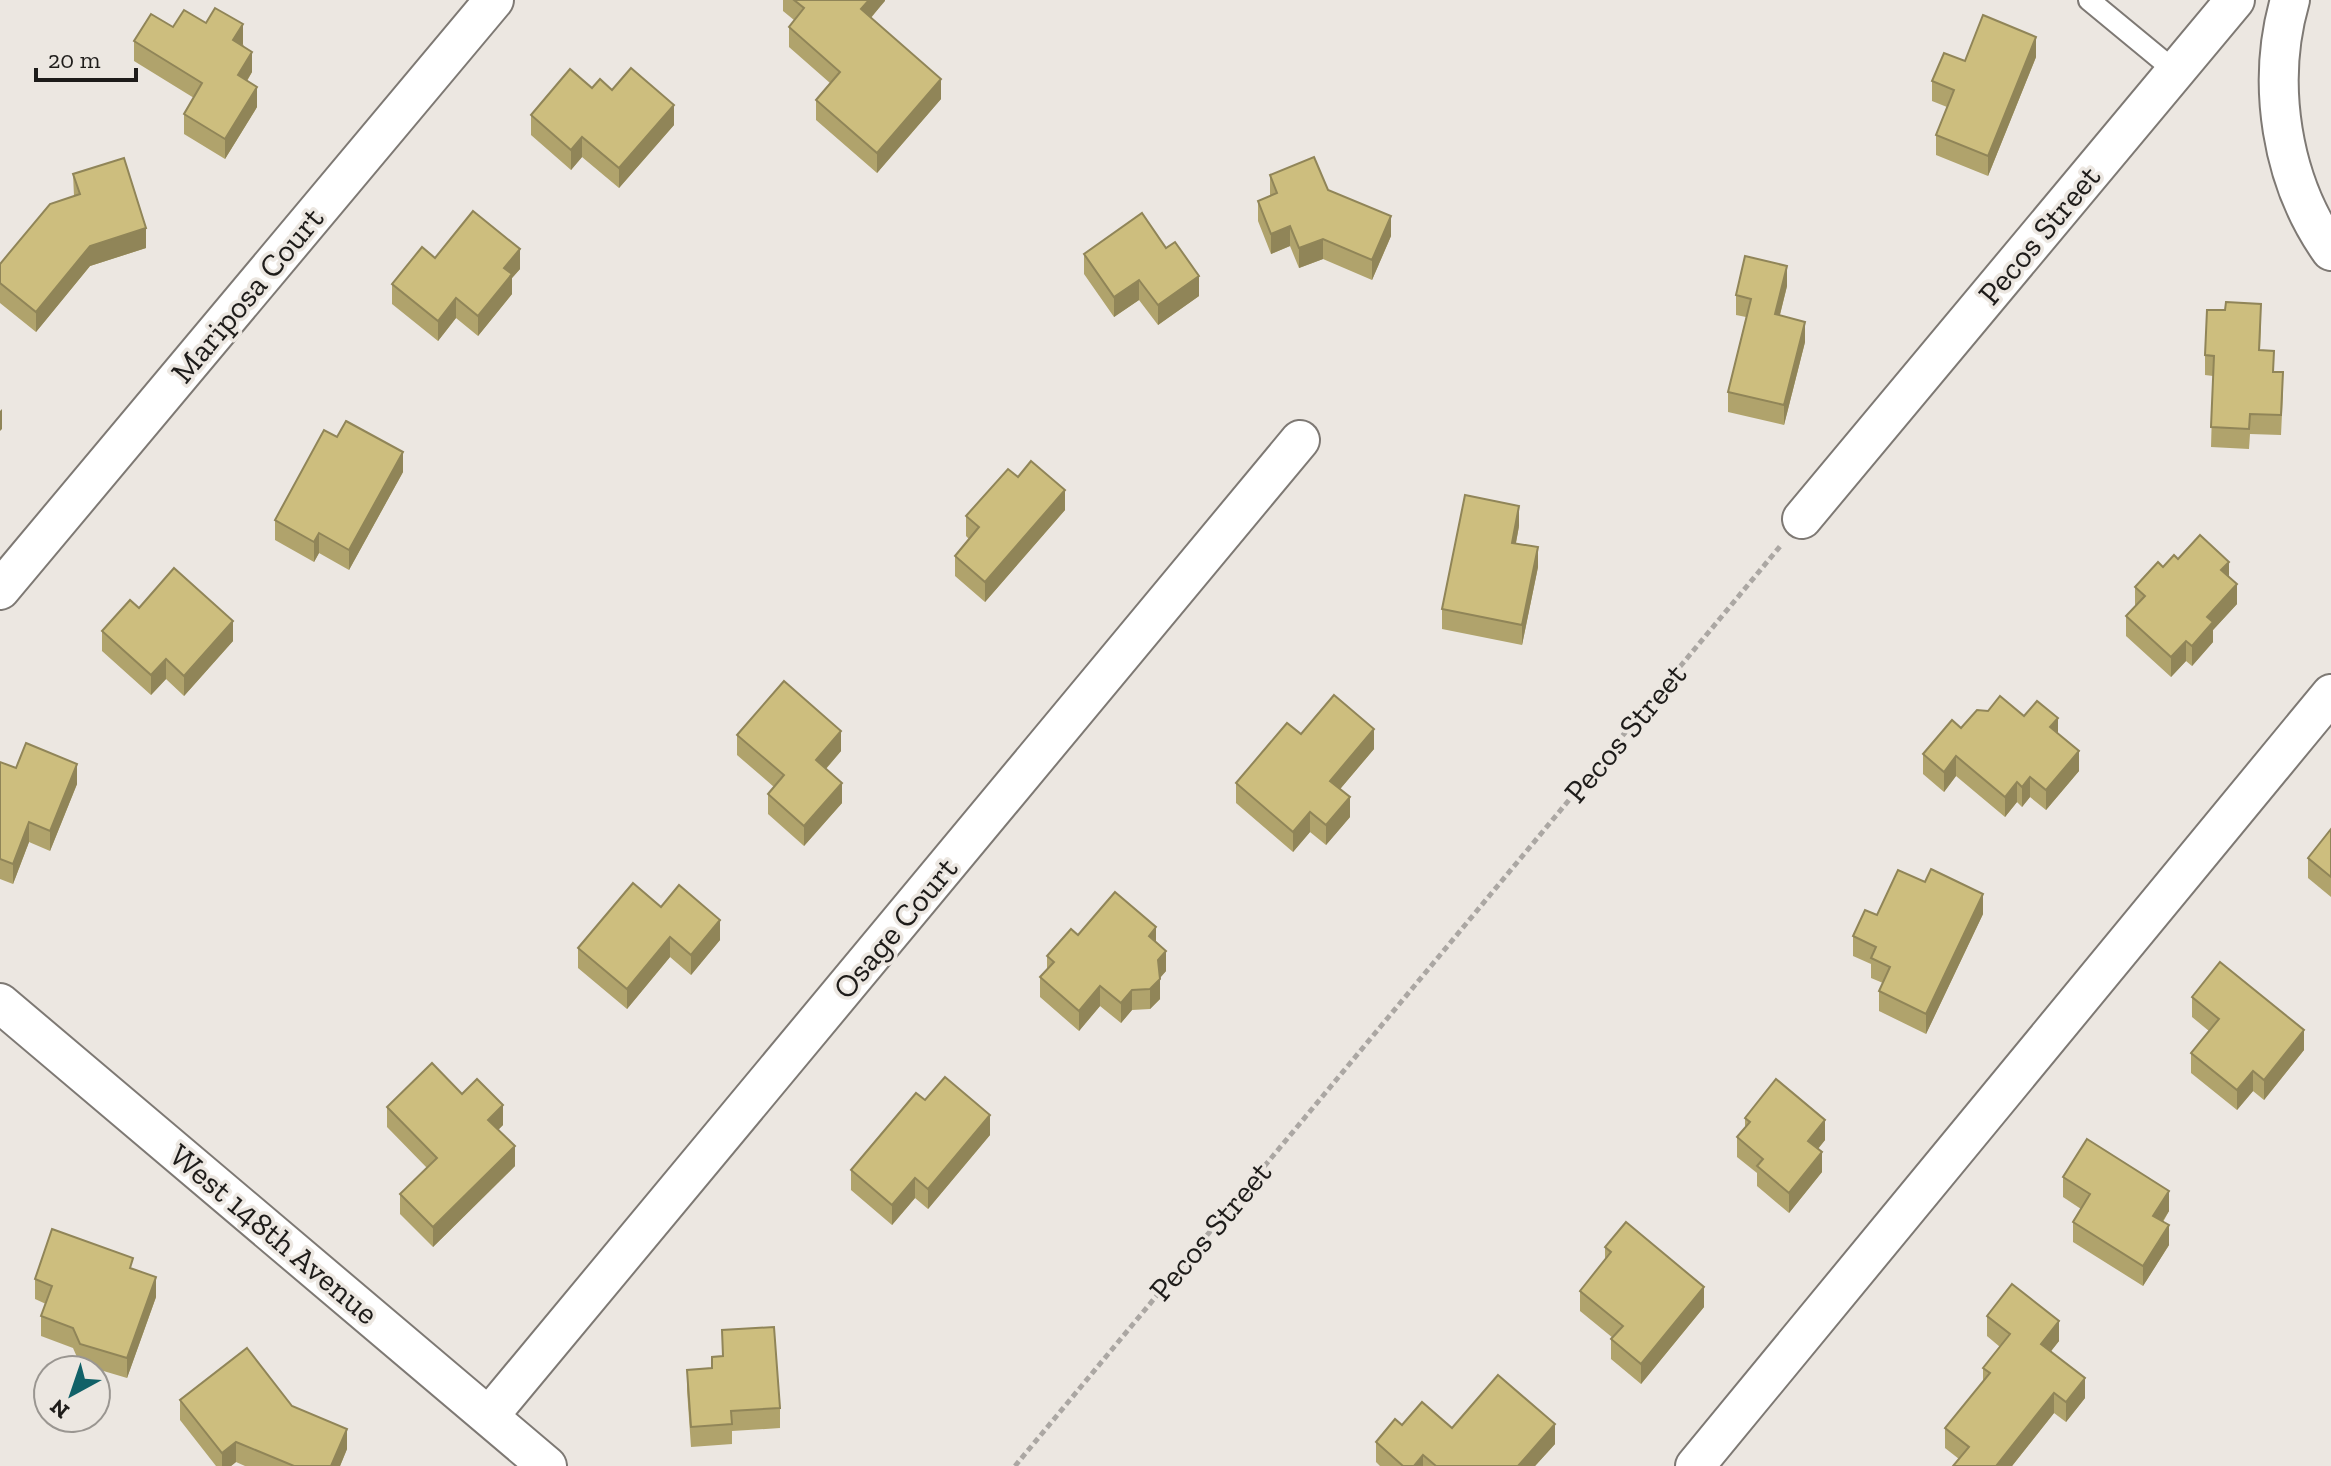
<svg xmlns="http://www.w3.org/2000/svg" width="2331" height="1466" font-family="'Zilla Slab',serif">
<rect width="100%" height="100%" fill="#ece7e1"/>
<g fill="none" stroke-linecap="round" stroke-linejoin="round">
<!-- service casing -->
<g stroke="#7e7974" stroke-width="24">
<polyline id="service" points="2089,0 2175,71"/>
</g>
<!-- minor casing -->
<g stroke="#7e7974" stroke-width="42">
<g id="minor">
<path d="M 2290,0 C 2266,83 2281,181 2331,251"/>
<polyline points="1802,519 2235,0"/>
<polyline points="0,590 494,0"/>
<polyline points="0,1003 547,1466"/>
<polyline points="489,1416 1300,440"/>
<polyline points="1695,1466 2331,694"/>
</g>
</g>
<!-- path -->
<polyline stroke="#aba7a3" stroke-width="5" stroke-dasharray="6 4" stroke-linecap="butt" points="1015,1466 1782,544"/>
<!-- service -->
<use href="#service" stroke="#fff" stroke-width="20"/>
<!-- minor -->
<use href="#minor" stroke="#fff" stroke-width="38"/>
</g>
<!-- wall -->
<g fill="#b0a36c">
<polygon points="783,0 885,0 871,18 941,99 877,173 816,120 816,100 830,83 789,47 789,27 794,20 783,11"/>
<polygon points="173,27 243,44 252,72 247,81 257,107 225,159 184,134 184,114 194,98 134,61 134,41"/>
<polygon points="2036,57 1988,176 1936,155 1936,135 1947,107 1932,101 1932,81 1965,61"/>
<polygon points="612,90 674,125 619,188 582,157 571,170 531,135 531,115"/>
<polygon points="73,174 146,248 90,266 36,332 0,303 0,264 74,196"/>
<polygon points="1270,175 1328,190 1391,236 1372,280 1323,259 1299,268 1290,246 1271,254 1258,221 1258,201 1270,196"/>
<polygon points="1166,248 1199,296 1158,325 1139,300 1114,317 1084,274 1084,254"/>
<polygon points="435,258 520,269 512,278 512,294 478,336 456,318 438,341 392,304 392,284"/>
<polygon points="1787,286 1780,315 1805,342 1784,425 1728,412 1728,392 1746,317 1736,315 1736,295"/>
<polygon points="2261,324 2260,350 2274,372 2283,392 2281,435 2250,434 2249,449 2211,447 2213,376 2205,375 2205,355"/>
<polygon points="337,437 403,472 349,570 319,553 314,562 275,540 275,520"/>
<polygon points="1018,477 1065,510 985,602 955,576 955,556 969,539 966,536 966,516"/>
<polygon points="1519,526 1516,543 1538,567 1522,645 1442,629 1442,609"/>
<polygon points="2178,559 2229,577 2237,604 2213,630 2213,642 2192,666 2186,661 2171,677 2126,636 2126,616 2135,607 2135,587 2163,567"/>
<polygon points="139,608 233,641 184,696 166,679 151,695 102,651 102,631"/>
<polygon points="2024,716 2058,733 2079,771 2046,810 2030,797 2022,807 2017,802 2005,817 1956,776 1944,792 1923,774 1923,754 1961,728"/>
<polygon points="1301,734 1374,749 1340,789 1350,817 1326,845 1310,832 1293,852 1236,803 1236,783"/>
<polygon points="737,735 841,751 826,769 842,803 804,846 768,814 768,794 774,787 737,755"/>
<polygon points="0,762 16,768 77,784 50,851 29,842 13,884 0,879"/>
<polygon points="2331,829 2331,897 2308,878 2308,858"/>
<polygon points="661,907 720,940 691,975 670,957 627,1009 578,968 578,948"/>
<polygon points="1983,914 1926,1034 1879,1011 1879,991 1883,983 1871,978 1871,964 1853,956 1853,936 1877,915"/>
<polygon points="1078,935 1156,943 1166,971 1160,978 1160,999 1150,1009 1132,1010 1121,1023 1100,1006 1079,1031 1040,997 1040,977 1047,969 1047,956"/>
<polygon points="2192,997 2304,1050 2264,1100 2253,1091 2237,1110 2191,1073 2191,1053 2209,1031 2192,1017"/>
<polygon points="462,1094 503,1125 498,1130 515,1166 433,1247 400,1214 400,1194 427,1168 387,1127 387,1107"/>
<polygon points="925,1100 990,1135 928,1209 915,1198 892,1225 851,1190 851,1170"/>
<polygon points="1745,1118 1825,1140 1818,1149 1822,1172 1789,1213 1757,1186 1757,1173 1737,1157 1737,1137 1745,1128"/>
<polygon points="2063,1177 2169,1211 2163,1222 2169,1245 2143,1286 2073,1242 2073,1222 2081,1209 2063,1197"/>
<polygon points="1605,1247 1704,1307 1641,1384 1611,1359 1611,1339 1613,1338 1580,1311 1580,1291 1605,1260"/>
<polygon points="133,1269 156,1297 127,1378 80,1364 73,1348 41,1336 41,1316 46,1304 35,1299 35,1279"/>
<polygon points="1987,1316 2059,1341 2051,1351 2085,1398 2066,1422 2054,1413 2012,1466 1953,1466 1959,1459 1945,1448 1945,1428 1983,1382 1983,1368 2000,1347 1987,1336"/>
<polygon points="722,1330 780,1408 780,1428 732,1431 732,1444 691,1447 687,1390 687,1370 712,1368 722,1357"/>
<polygon points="180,1400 292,1406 347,1449 340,1466 245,1466 236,1462 231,1466 216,1466 180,1420"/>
<polygon points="1402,1425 1452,1428 1555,1444 1535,1466 1380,1466 1376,1462 1376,1442"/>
</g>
<!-- shaded-wall -->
<g fill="#908558">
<polygon points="869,0 885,0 885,1 861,29 861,9"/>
<polygon points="243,24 243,44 233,60 233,40"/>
<polygon points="2036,37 2036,57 1988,176 1988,156"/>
<polygon points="252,52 252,72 238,95 238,75"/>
<polygon points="941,79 941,99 877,173 877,153"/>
<polygon points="257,87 257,107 225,159 225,139"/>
<polygon points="674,105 674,125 619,188 619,168"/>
<polygon points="582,137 582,157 571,170 571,150"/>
<polygon points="1391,216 1391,236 1372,280 1372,260"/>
<polygon points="1290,226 1290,246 1271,254 1271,234"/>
<polygon points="146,228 146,248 90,266 36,332 36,312 90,246"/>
<polygon points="1323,239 1323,259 1299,268 1299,248"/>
<polygon points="520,249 520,269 512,278 512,294 478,336 478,316 504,268"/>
<polygon points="1787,266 1787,286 1775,334 1775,314"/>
<polygon points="1199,276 1199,296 1158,325 1158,305"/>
<polygon points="1139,280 1139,300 1114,317 1114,297"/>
<polygon points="456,298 456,318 438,341 438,321"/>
<polygon points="1805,322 1805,342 1784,425 1784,405"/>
<polygon points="2,409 2,429 0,431 0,411"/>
<polygon points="403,452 403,472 349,570 349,550"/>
<polygon points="1065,490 1065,510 985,602 985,582"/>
<polygon points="1519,506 1519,526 1512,563 1512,543"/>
<polygon points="319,533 319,553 314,562 314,542"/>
<polygon points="1538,547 1538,567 1522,645 1522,625"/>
<polygon points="2229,562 2229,582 2221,570"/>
<polygon points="2237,584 2237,604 2213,630 2213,642 2192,666 2192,646 2207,617"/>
<polygon points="233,621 233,641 184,696 184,676"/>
<polygon points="2186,641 2186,661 2171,677 2171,657"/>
<polygon points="166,659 166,679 151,695 151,675"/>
<polygon points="2058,718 2058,738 2050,727"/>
<polygon points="1374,729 1374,749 1330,801 1330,781"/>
<polygon points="841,731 841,751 816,780 816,760"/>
<polygon points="2079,751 2079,771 2046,810 2046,790"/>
<polygon points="1956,756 1956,776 1944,792 1944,772"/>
<polygon points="77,764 77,784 50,851 50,831"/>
<polygon points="2030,777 2030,797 2022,807 2022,787"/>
<polygon points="2017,782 2017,802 2005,817 2005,797"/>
<polygon points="842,783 842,803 804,846 804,826"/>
<polygon points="1350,797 1350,817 1326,845 1326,825"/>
<polygon points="1310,812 1310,832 1293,852 1293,832"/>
<polygon points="29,822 29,842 13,884 13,864"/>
<polygon points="1983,894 1983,914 1926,1034 1926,1014"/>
<polygon points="720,920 720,940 691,975 691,955"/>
<polygon points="1156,927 1156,947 1149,936"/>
<polygon points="670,937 670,957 627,1009 627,989"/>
<polygon points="1166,951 1166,971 1158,980 1158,960"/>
<polygon points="1160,979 1160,999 1150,1009 1150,989"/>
<polygon points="1100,986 1100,1006 1079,1031 1079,1011"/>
<polygon points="1132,990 1132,1010 1121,1023 1121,1003"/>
<polygon points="2304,1030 2304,1050 2264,1100 2264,1080"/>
<polygon points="2253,1071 2253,1091 2237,1110 2237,1090"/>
<polygon points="503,1105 503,1125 488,1140 488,1120"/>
<polygon points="990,1115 990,1135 928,1209 928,1189"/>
<polygon points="1825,1120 1825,1140 1808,1161 1808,1141"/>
<polygon points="515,1146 515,1166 433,1247 433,1227"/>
<polygon points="1822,1152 1822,1172 1789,1213 1789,1193"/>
<polygon points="915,1178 915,1198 892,1225 892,1205"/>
<polygon points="2169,1191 2169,1211 2153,1236 2153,1216"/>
<polygon points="2169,1225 2169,1245 2143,1286 2143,1266"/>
<polygon points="156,1277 156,1297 127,1378 127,1358"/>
<polygon points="1704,1287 1704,1307 1641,1384 1641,1364"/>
<polygon points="2059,1321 2059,1341 2041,1364 2041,1344"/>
<polygon points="2085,1378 2085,1398 2066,1422 2066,1402"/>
<polygon points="2054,1393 2054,1413 2012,1466 1996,1466"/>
<polygon points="1555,1424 1555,1444 1535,1466 1518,1466"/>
<polygon points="347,1429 347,1449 340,1466 331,1466"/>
<polygon points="236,1442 236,1462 231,1466 222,1466 222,1453"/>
<polygon points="1423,1455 1423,1466 1414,1466"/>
</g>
<!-- building -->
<g fill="#cdbe7e" stroke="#908558" stroke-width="2">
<polygon points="794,0 869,0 861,9 941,79 877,153 816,100 840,72 789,27 804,8"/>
<polygon points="215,8 243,24 233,40 252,52 238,75 257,87 225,139 184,114 202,83 134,41 151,14 173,27 184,10 206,23"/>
<polygon points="1983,15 2036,37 1988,156 1936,135 1954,90 1932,81 1944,53 1965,61"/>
<polygon points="631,68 674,105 619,168 582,137 571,150 531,115 570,69 592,88 600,79 612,90"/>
<polygon points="1314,157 1328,190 1391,216 1372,260 1323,239 1299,248 1290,226 1271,234 1258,201 1277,193 1270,175"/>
<polygon points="124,158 146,228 90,246 36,312 0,283 0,264 50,204 80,194 73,174"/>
<polygon points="473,211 520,249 504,268 512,274 478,316 456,298 438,321 392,284 422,247 435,258"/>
<polygon points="1142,213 1166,248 1175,242 1199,276 1158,305 1139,280 1114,297 1084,254"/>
<polygon points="1745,256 1787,266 1775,314 1805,322 1784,405 1728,392 1751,299 1736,295"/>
<polygon points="2226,302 2261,304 2259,350 2274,351 2273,372 2283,372 2281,415 2250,414 2249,429 2211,427 2214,356 2205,355 2207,310 2225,310"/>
<polygon points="346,421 403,452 349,550 319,533 314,542 275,520 324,430 337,437"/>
<polygon points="1031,461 1065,490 985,582 955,556 979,527 966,516 1008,469 1018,477"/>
<polygon points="1465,495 1519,506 1512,543 1538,547 1522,625 1442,609"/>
<polygon points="2200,535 2229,562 2221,570 2237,584 2207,617 2213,622 2192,646 2186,641 2171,657 2126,616 2145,596 2135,587 2158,562 2163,567 2174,555 2178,559"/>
<polygon points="174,568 233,621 184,676 166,659 151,675 102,631 130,600 139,608"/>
<polygon points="784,681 841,731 816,760 842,783 804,826 768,794 784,775 737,735"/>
<polygon points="1334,695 1374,729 1330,781 1350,797 1326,825 1310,812 1293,832 1236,783 1287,723 1301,734"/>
<polygon points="2000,696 2024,716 2037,701 2058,718 2050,727 2079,751 2046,790 2030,777 2022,787 2017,782 2005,797 1956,756 1944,772 1923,754 1952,720 1961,728 1977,710 1988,711"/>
<polygon points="26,743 77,764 50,831 29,822 13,864 0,859 0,762 16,768"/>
<polygon points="2331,829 2331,877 2308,858"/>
<polygon points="1931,869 1983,894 1926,1014 1879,991 1890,967 1871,958 1876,947 1853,936 1865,910 1877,915 1898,870 1925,882"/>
<polygon points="633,883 661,907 679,885 720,920 691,955 670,937 627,989 578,948"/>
<polygon points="1115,892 1156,927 1149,936 1166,951 1158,960 1160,979 1150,989 1132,990 1121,1003 1100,986 1079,1011 1040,977 1054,962 1047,956 1071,929 1078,935"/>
<polygon points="2220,962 2304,1030 2264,1080 2253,1071 2237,1090 2191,1053 2219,1019 2192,997"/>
<polygon points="432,1063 462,1094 477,1079 503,1105 488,1120 515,1146 433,1227 400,1194 437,1158 387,1107"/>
<polygon points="945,1077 990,1115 928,1189 915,1178 892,1205 851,1170 916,1093 925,1100"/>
<polygon points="1776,1079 1825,1120 1808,1141 1822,1152 1789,1193 1757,1166 1763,1159 1737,1137 1750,1122 1745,1118"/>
<polygon points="2087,1139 2169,1191 2153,1216 2169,1225 2143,1266 2073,1222 2090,1194 2063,1177"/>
<polygon points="1626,1222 1704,1287 1641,1364 1611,1339 1623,1326 1580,1291 1611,1252 1605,1247"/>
<polygon points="52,1229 133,1258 130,1268 156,1277 127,1358 80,1344 73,1328 41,1316 52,1286 35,1279"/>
<polygon points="2012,1284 2059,1321 2041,1344 2085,1378 2066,1402 2054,1393 1996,1466 1953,1466 1969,1447 1945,1428 1990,1373 1983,1368 2010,1334 1987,1316"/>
<polygon points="774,1327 780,1408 731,1411 732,1424 691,1427 687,1370 712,1368 712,1357 723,1356 722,1330"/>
<polygon points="247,1348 292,1406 347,1429 331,1466 294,1466 236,1442 222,1453 180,1400"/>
<polygon points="1498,1375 1555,1424 1518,1466 1436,1466 1423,1455 1414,1466 1403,1466 1376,1442 1395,1419 1402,1425 1422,1402 1452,1428"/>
</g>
<g text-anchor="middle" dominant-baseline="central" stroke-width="7" stroke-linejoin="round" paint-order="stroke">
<!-- street labels -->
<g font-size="32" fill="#1e1c1a" stroke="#ece7e1">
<text transform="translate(2039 235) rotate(-50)">Pecos Street</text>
<text transform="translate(247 295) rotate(-50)">Mariposa Court</text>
<text transform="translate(1625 733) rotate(-50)">Pecos Street</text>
<text transform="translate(895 928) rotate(-50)">Osage Court</text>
<text transform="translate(1210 1231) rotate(-50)">Pecos Street</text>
<text transform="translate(274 1234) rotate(40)">West 148th Avenue</text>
</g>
</g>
<!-- north arrow -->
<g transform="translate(72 1394) rotate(220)"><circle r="38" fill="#ece7e1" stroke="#9a9691" stroke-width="2"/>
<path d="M0-6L14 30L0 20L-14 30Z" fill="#116168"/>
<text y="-12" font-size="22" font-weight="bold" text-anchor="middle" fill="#1e1c1a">N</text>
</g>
<!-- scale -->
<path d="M36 68v12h100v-12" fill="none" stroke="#1e1c1a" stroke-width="4"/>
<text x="48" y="68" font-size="24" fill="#1e1c1a" stroke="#ece7e1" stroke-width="6" paint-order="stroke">20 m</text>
</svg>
